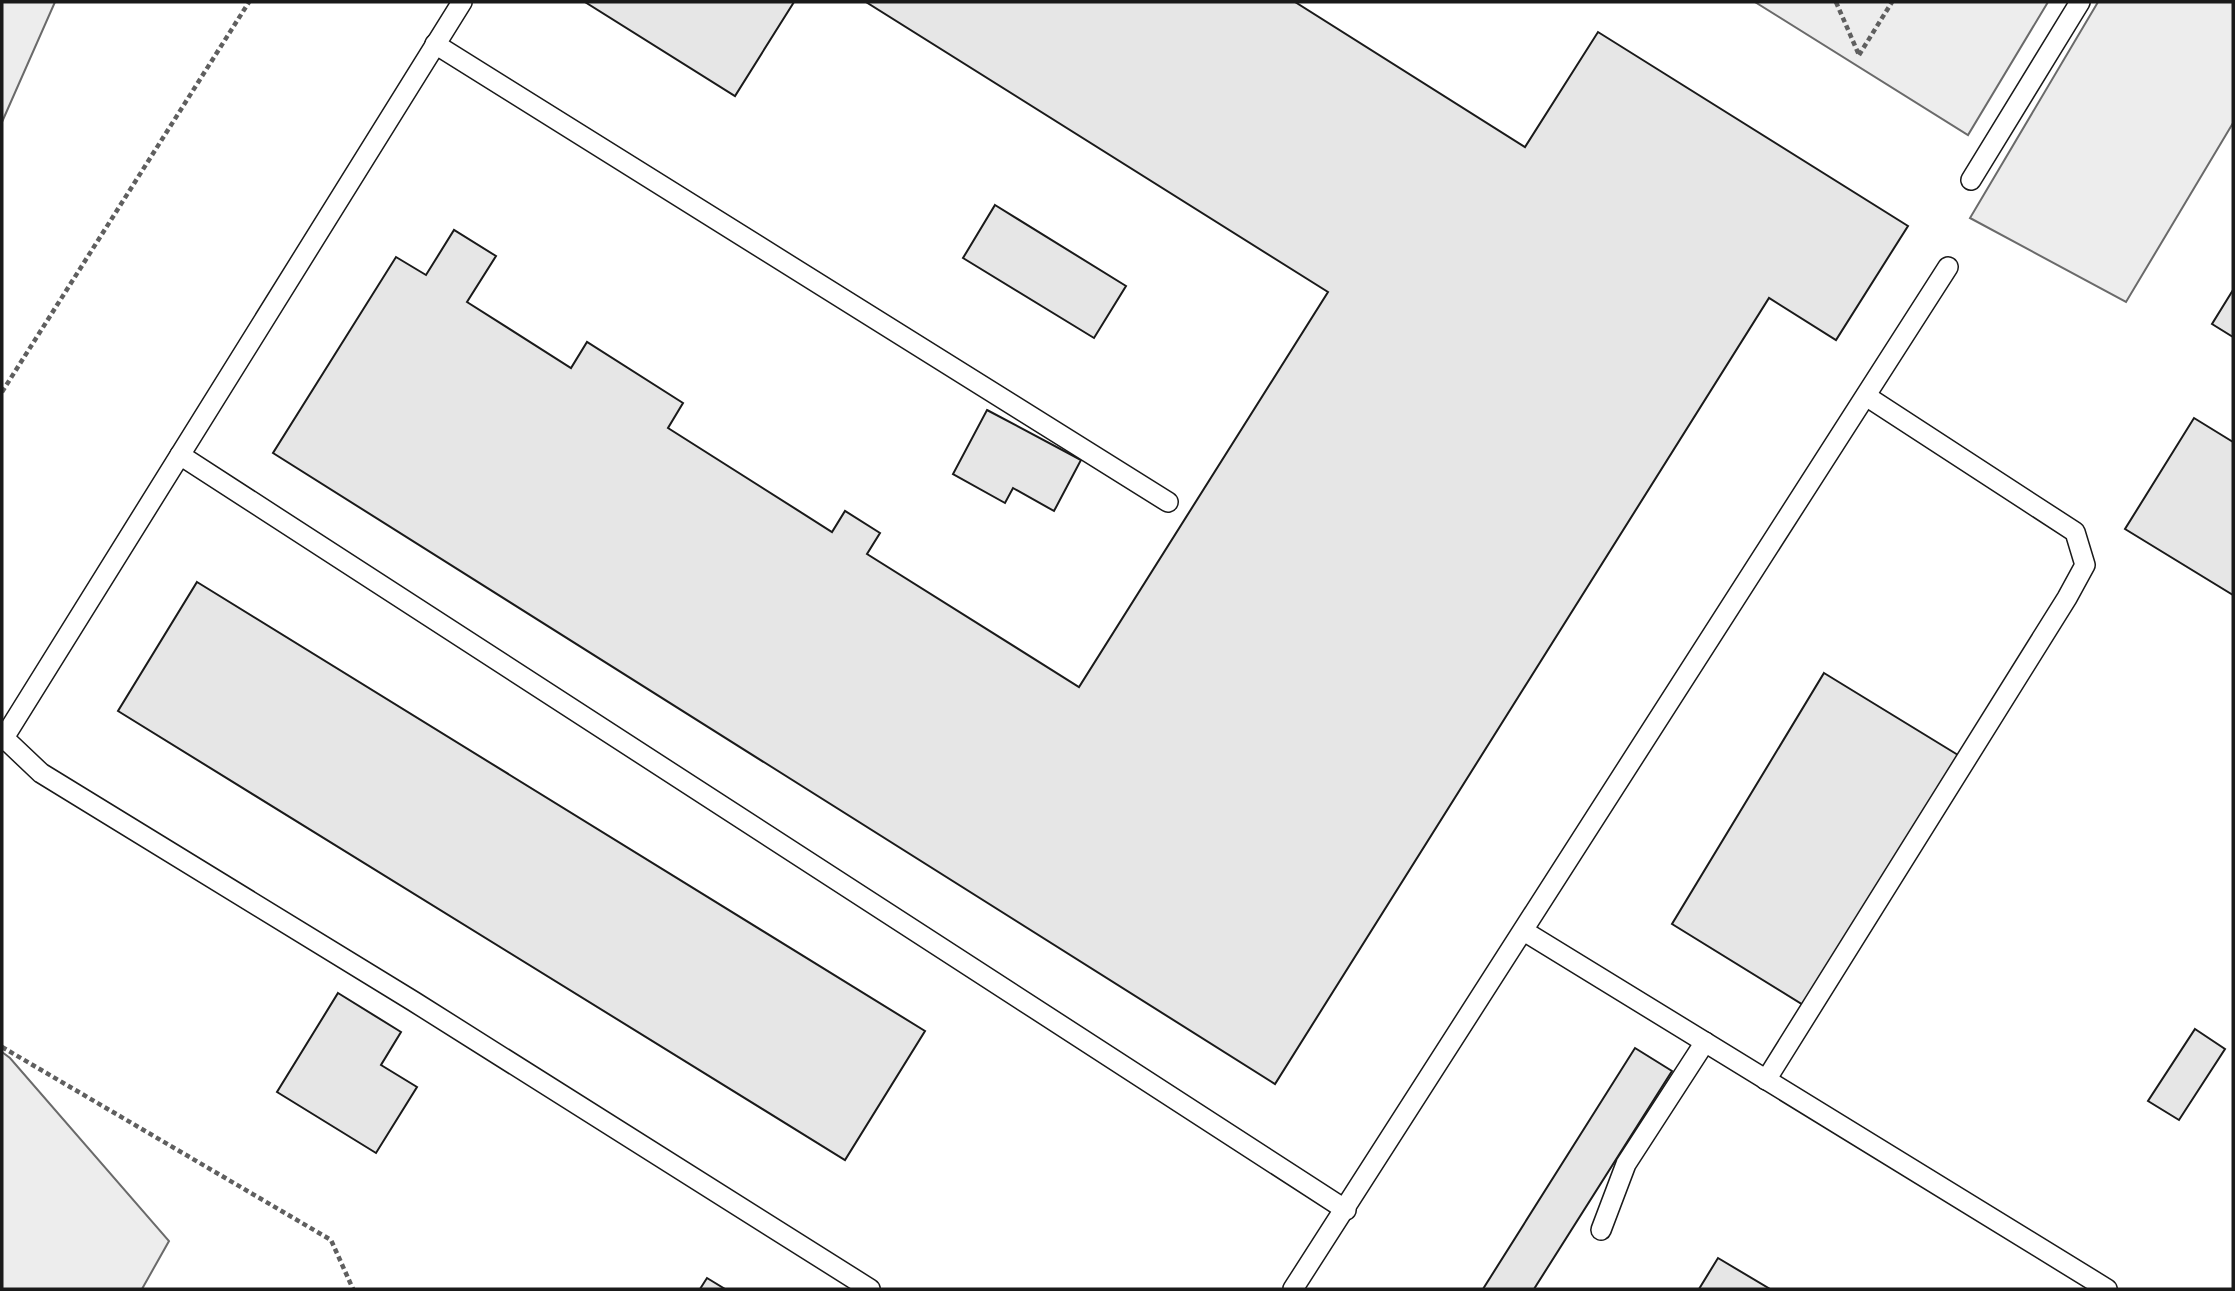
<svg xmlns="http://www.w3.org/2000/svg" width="2235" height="1291" font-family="Lora,serif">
<rect width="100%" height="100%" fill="#fff"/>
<!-- built -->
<g fill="#ededed" stroke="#6a6a6a" stroke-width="2">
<polygon points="2,2 55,2 2,122"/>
<polygon points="1755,2 2048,2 1968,135"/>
<polygon points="2098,2 2233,2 2233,123 2126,302 1970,218"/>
<polygon points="2,1052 10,1058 169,1241 142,1289 2,1289"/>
</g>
<!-- building -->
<g fill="#e6e6e6" stroke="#1a1a1a" stroke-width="2">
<polygon points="585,2 794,2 735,96"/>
<polygon points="866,2 1295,2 1525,147 1598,32 1908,226 1836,340 1769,298 1275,1084 273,453 396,257 426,275 454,230 496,256 467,302 571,368 587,342 683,403 668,428 832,532 845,511 880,533 867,554 1079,687 1328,292"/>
<polygon points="995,205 1126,286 1094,338 963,258"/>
<polygon points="2233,290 2233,337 2212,324"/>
<polygon points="987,410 1081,460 1054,511 1013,488 1005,503 953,474"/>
<polygon points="2194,418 2233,442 2233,595 2125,529"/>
<polygon points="197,582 925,1031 845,1160 118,711"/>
<polygon points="1824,673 1958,755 1805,1006 1672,924"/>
<polygon points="338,993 401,1032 381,1065 417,1087 376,1153 277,1092"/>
<polygon points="2195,1029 2225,1049 2179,1120 2148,1101"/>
<polygon points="1635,1048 1672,1071 1534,1289 1483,1289"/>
<polygon points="1718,1258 1770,1289 1699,1289"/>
<polygon points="707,1278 725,1289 700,1289"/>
</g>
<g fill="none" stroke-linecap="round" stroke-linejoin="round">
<!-- service casing -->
<g stroke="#1a1a1a" stroke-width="22">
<g id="service">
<polyline points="435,44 1168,502"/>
<polyline points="1971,180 2080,2"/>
<polyline points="180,455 1346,1210"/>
<polyline points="4,738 41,773 413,1001 870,1289"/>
<polyline points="2,741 462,2"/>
<polyline points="1524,931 2107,1289"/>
<polyline points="1766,1080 2067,598 2085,565 2075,532 1866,396"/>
<polyline points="1601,1230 1626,1164 1705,1042"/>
<polyline points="1293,1289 1948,267"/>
</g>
</g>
<!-- path -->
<g stroke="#5f5f5f" stroke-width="4.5" stroke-dasharray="5 3.5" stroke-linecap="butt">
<polyline points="1836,2 1859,55"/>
<polyline points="1859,55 1892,2"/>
<polyline points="2,392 249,2"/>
<polyline points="2,1047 331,1240 353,1289"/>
</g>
<!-- service -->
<use href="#service" stroke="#fff" stroke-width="19"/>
</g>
<!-- border -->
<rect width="2235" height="1291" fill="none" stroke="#1a1a1a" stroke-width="7"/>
</svg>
